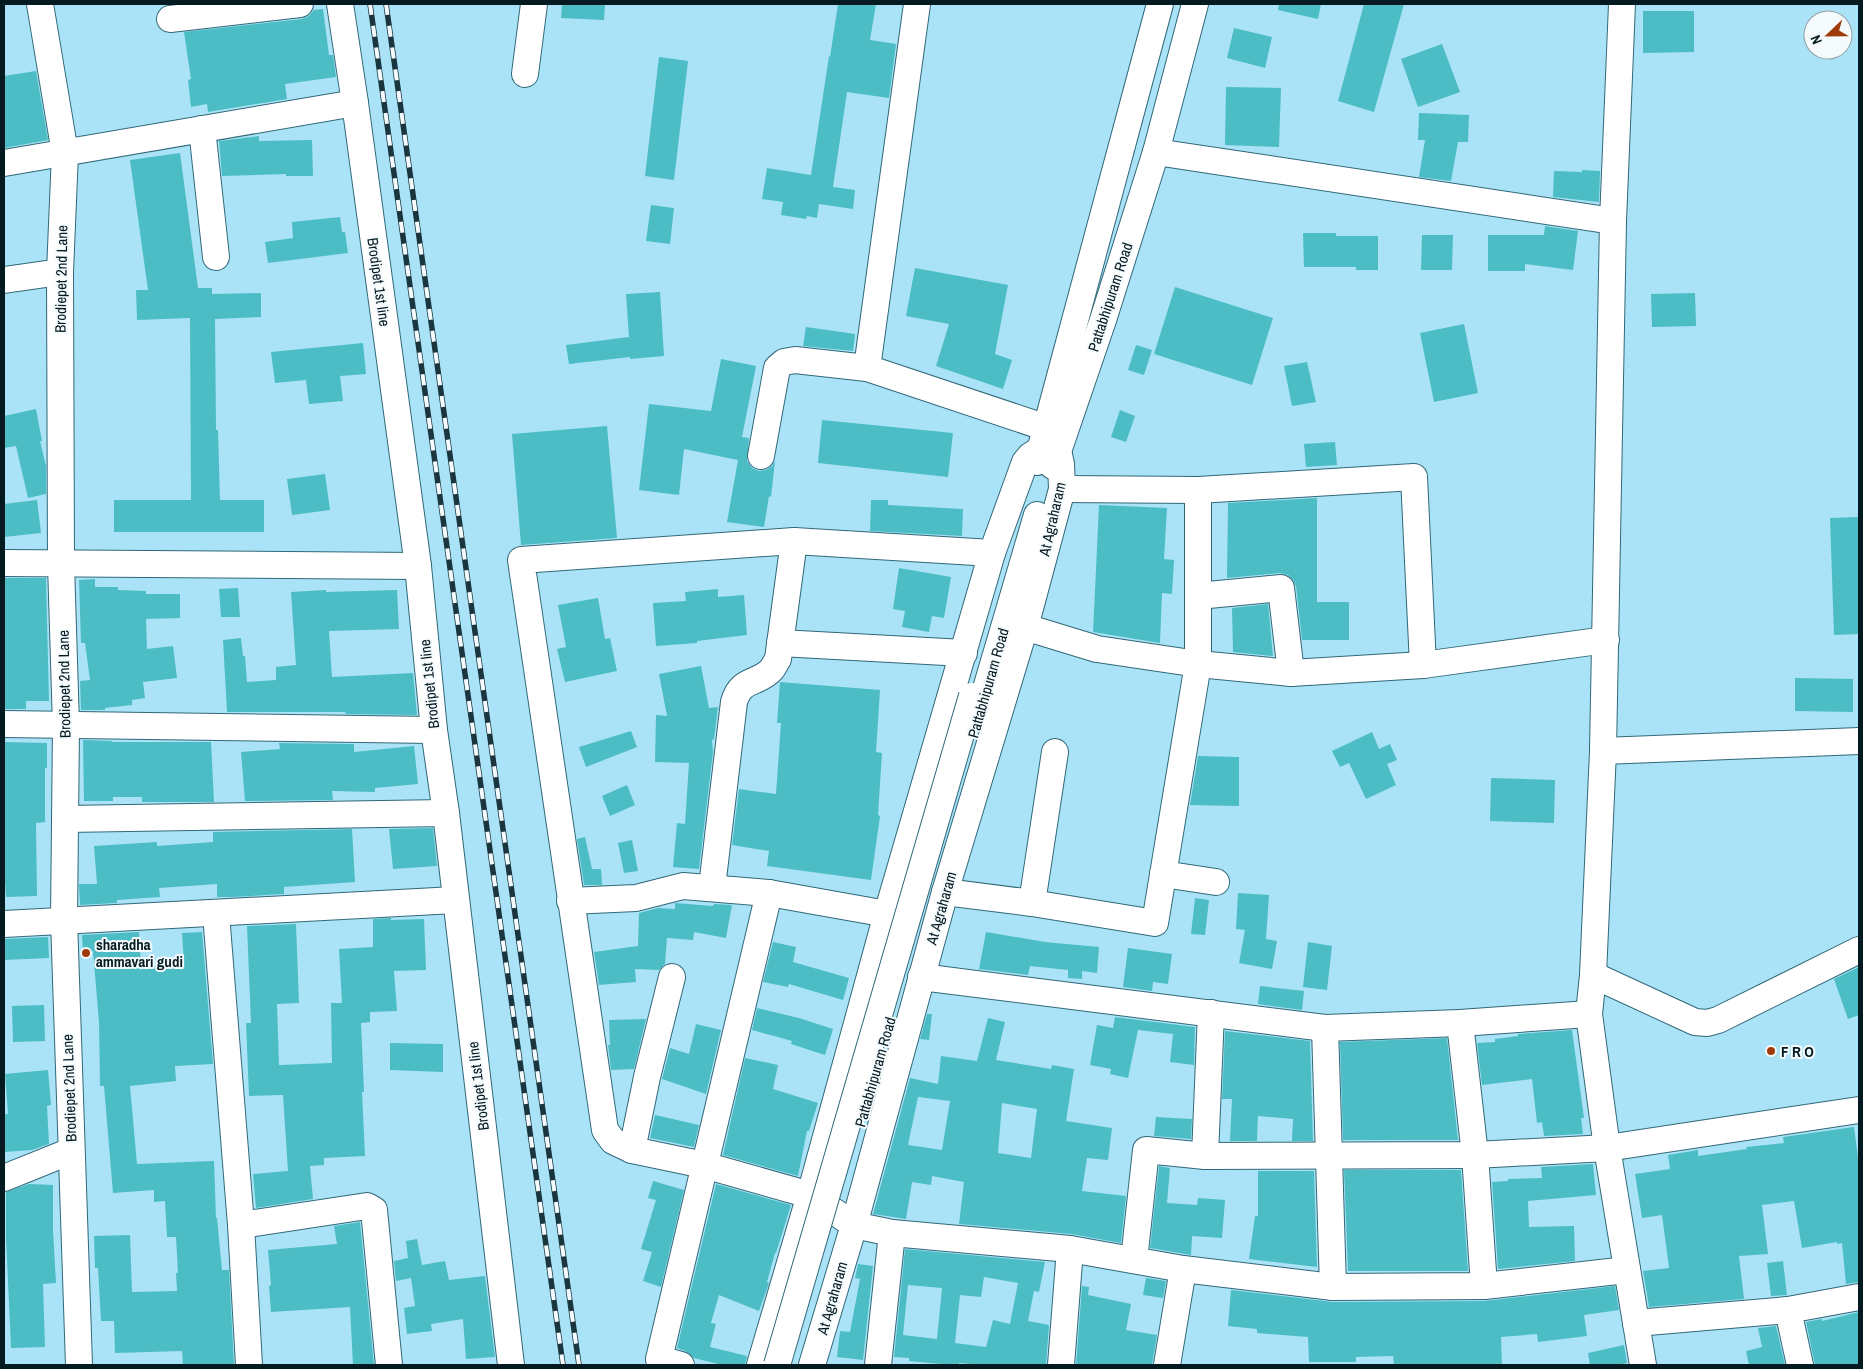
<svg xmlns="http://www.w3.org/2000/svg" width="1863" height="1369" font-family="'Archivo Narrow',sans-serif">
<rect width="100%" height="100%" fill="#aae3f7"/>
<!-- building -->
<g fill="#4cbdc4" fill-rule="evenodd">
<polygon points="562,4 605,4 604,20 561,18"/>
<polygon points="838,4 876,4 870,40 896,44 889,98 847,92 833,187 855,190 853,209 819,204 817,218 807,216 806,219 781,215 783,202 762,199 767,168 811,175 829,56 830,57"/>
<polygon points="1279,4 1321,4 1318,19 1278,10"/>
<polygon points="1364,4 1404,4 1374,112 1338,101"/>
<polygon points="323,9 329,55 333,55 336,77 285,84 287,99 208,112 207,104 191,107 188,80 191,79 184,32 302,19 309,16 314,10"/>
<polygon points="1643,11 1694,11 1694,52 1643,53"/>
<polygon points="1234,28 1272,37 1265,68 1227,58"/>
<polygon points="1442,44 1460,92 1418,107 1401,59"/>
<polygon points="659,57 688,61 674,180 645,176"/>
<polygon points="36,71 48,140 4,148 4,76"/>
<polygon points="1226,87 1281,88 1279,147 1225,145"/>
<polygon points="1419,113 1469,115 1468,142 1458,142 1451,181 1419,177 1425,140 1418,140"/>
<polygon points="259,136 259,141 312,140 313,176 286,176 286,174 222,176 219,141"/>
<polygon points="180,153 198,288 212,288 212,294 261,293 261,317 215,319 216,430 218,430 220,500 264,500 264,532 114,532 114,500 191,500 190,318 137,320 136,290 148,290 130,160"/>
<polygon points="1582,170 1600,171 1599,202 1553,197 1554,171 1582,172"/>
<polygon points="651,205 674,208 670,244 646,241"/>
<polygon points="340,217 342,232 345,232 348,253 268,263 265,242 293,238 292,222"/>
<polygon points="1545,226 1578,231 1573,270 1525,264 1525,271 1488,271 1488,235 1544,235"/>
<polygon points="1303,233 1336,233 1336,236 1378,236 1378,270 1356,270 1356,267 1304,267"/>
<polygon points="1422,235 1453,235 1452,270 1421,270"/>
<polygon points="915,268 1008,285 995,354 1012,360 1003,389 936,366 949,324 906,316"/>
<polygon points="1175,287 1273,318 1252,385 1154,354"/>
<polygon points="660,292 664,356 630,359 630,357 569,364 566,345 629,337 626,294"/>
<polygon points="1695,293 1696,326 1652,327 1651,294"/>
<polygon points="1464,324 1478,393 1434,402 1420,333"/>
<polygon points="806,327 855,334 853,351 803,346"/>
<polygon points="363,343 366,374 340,376 343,401 309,404 306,380 275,383 271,352"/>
<polygon points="1136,345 1152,350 1144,375 1128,370"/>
<polygon points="721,359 756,366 742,437 749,438 747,461 752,468 759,471 766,470 772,466 775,461 771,497 769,496 764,527 727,522 738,460 684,449 679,495 639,490 649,404 711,411"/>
<polygon points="1307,362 1316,402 1292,406 1284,366"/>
<polygon points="36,409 42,441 40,441 46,466 46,494 28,498 16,446 4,448 4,416"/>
<polygon points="1120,410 1135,416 1126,442 1111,437"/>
<polygon points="822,420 953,433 948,477 818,463"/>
<polygon points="607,426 617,538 521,545 512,434"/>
<polygon points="1335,442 1337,465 1306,467 1304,444"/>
<polygon points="325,474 330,510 292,515 287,479"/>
<polygon points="1317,498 1317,602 1349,602 1349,640 1302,640 1296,586 1293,580 1288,575 1280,573 1227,578 1228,503"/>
<polygon points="37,500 41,533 4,537 4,504"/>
<polygon points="871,500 888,500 888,505 963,509 962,536 870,531"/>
<polygon points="1099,505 1167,508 1164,559 1174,560 1172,594 1162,593 1160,643 1093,632"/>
<polygon points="1859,517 1859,634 1834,635 1830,518"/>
<polygon points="899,568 951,577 944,618 932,616 929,632 902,627 905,611 893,609"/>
<polygon points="4,578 46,578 49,701 26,701 26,709 4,709"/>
<polygon points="95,579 95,587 118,587 118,590 146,591 146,594 180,594 180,618 146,619 147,649 173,646 177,678 143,682 145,698 132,700 132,705 105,708 105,710 81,710 80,681 90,680 85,643 81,643 79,580"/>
<polygon points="238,588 240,617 221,617 219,589"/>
<polygon points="718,589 718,597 744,595 747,635 697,641 697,643 656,646 653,603 686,601 685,592"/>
<polygon points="326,590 326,592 397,590 399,629 329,631 332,677 413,673 417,715 346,714 345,712 227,712 223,640 241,638 243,656 245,656 247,682 276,680 276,667 296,665 291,592"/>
<polygon points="598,598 605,639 610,638 617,671 565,682 557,649 566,647 558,605"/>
<polygon points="1268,604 1273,656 1233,652 1232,608"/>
<polygon points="701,666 709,708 718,707 714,739 712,740 713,752 699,869 673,867 677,823 685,824 689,763 655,762 656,715 667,716 659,674"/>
<polygon points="1795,678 1853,679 1853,712 1795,711"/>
<polygon points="780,682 880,690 876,752 882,753 878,815 880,816 871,880 767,866 769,851 732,845 739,789 776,794 781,723 777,723"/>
<polygon points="631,731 637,747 586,767 579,747"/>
<polygon points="1372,732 1379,749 1390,744 1397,760 1387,764 1396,785 1366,799 1349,763 1340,767 1332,751"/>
<polygon points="83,740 112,741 112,742 211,742 214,802 142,802 142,797 113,797 113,801 84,801"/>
<polygon points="4,742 47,743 47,768 45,768 45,822 36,823 37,896 6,897 4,867"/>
<polygon points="279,743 354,744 354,752 414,746 418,784 375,788 375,792 332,791 333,800 245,801 241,752 280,749"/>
<polygon points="1198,756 1239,757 1239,806 1190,805"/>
<polygon points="1491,778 1555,780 1554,823 1490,821"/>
<polygon points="627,785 635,805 610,816 602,796"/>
<polygon points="433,828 437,866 393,869 389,829"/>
<polygon points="352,829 355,882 284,887 284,894 233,897 217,897 217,884 159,888 160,897 117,900 117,903 80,905 79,884 97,884 94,846 157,842 157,846 213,842 213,832"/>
<polygon points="585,837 592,869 601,869 602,885 584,885 577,839"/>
<polygon points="632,840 638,871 624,873 618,843"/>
<polygon points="1238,893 1269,895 1266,939 1277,941 1272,969 1239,963 1245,930 1236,929"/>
<polygon points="1195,898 1209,900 1205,935 1191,934"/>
<polygon points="675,903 713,906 714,904 732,905 726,938 694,932 693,940 667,938 665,964 659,970 635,969 636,982 599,985 594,952 638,946 639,913 658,908 675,909"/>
<polygon points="391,918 391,920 424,919 426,970 394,971 397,1011 370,1012 370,1022 361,1023 364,1092 362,1092 365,1156 324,1158 324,1165 310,1166 313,1199 256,1208 253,1174 288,1171 283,1095 249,1096 246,1023 251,1023 247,926 296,924 299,1003 277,1004 279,1065 332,1063 331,1003 342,1003 339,949 373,947 373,919"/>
<polygon points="139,932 141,967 184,964 182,933 202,932 213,1064 175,1066 176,1081 130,1086 137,1164 214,1161 216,1218 217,1218 222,1270 229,1270 234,1365 183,1365 182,1351 115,1353 114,1321 101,1321 98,1268 95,1268 94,1236 130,1235 132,1292 177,1291 176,1273 178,1273 176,1237 167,1237 165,1201 154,1202 154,1190 113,1193 104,1086 100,1086 99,1022 93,951 83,952 82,935"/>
<polygon points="986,932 1045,942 1099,947 1097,973 1082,971 1082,979 1068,978 1068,970 1030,966 1028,975 979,969"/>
<polygon points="48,937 49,958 4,960 4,939"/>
<polygon points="773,942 796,947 793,962 849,978 843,1000 789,984 788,987 763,982"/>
<polygon points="1308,942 1332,946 1327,990 1303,987"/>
<polygon points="1128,948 1172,954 1168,984 1153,982 1152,991 1123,987"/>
<polygon points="1859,967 1859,1015 1848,1019 1834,979"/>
<polygon points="1260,986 1304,991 1302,1010 1258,1004"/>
<polygon points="44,1005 45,1041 13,1042 12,1006"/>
<polygon points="757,1008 799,1018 833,1029 825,1055 791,1044 792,1041 752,1030"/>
<polygon points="927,1014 932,1014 929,1040 920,1039"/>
<polygon points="1115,1017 1195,1027 1194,1065 1170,1062 1173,1034 1138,1030 1128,1078 1110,1074 1111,1069 1090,1065 1097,1025 1113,1028"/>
<path d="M 988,1018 L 1005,1022 L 996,1060 L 1051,1069 L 1052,1065 L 1074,1069 L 1066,1121 L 1112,1128 L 1108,1160 L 1087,1158 L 1082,1191 L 1126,1196 L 1121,1243 L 1071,1234 L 959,1224 L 964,1182 L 932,1176 L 931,1185 L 912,1182 L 906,1219 L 873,1214 L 910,1078 L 938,1084 L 941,1056 L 977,1061 ZM 918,1097 L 950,1101 L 942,1150 L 908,1145 ZM 1002,1103 L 1037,1109 L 1031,1158 L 998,1153 Z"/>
<polygon points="646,1019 634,1069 611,1070 608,1045 610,1045 609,1020"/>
<polygon points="696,1024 721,1030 706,1094 662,1079 670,1048 689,1054"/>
<polygon points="1572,1030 1584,1118 1581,1118 1583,1134 1544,1136 1542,1122 1537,1123 1532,1079 1482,1085 1477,1043 1495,1042 1495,1039 1518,1036 1518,1034"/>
<polygon points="1225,1031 1310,1041 1313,1141 1292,1141 1293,1119 1258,1116 1257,1141 1230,1141 1232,1099 1222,1099"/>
<polygon points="1447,1038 1458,1140 1343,1140 1340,1042"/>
<polygon points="390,1043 443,1044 443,1072 390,1070"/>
<polygon points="745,1058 778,1065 773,1089 818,1103 809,1131 807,1131 798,1176 723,1155"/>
<polygon points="48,1070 51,1105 47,1106 49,1144 32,1150 4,1152 4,1114 8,1114 5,1074"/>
<polygon points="655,1115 699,1125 694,1147 650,1138"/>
<polygon points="1156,1117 1192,1119 1191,1139 1154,1136"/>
<polygon points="1854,1127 1859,1165 1859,1282 1846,1284 1842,1243 1837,1244 1837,1242 1802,1248 1794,1201 1762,1205 1768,1254 1739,1256 1744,1299 1649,1307 1643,1271 1669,1268 1662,1215 1642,1218 1635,1174 1670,1169 1668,1155 1698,1150 1698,1156 1747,1149 1746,1147 1784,1143 1783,1137"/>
<polygon points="1593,1164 1596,1195 1528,1201 1529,1227 1574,1226 1575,1261 1498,1269 1492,1182 1508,1181 1508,1179 1542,1178 1541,1167"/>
<polygon points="1159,1166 1170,1168 1167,1203 1197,1205 1198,1198 1225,1200 1222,1238 1192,1236 1191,1255 1150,1248"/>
<polygon points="1344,1170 1461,1170 1468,1271 1348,1271"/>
<polygon points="1258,1171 1314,1171 1317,1267 1249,1259 1255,1216 1258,1216"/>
<polygon points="653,1181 684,1190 661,1287 643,1281 652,1252 641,1249 656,1200 648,1198"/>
<polygon points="29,1184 53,1185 53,1231 56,1283 43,1284 45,1347 11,1348 6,1238 6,1192"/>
<polygon points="716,1184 791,1205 776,1253 775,1253 767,1282 769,1283 759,1311 719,1295 711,1323 716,1324 710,1347 747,1356 745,1365 722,1365 694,1358 685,1351 677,1348"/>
<polygon points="360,1222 374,1365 353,1365 350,1307 271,1312 269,1286 271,1285 268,1250 337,1244 334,1226"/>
<polygon points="417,1239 422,1265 445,1261 449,1280 485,1276 495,1357 466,1359 463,1319 431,1324 432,1331 407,1334 404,1308 415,1306 411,1278 396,1281 394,1261 408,1258 406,1241"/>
<path d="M 905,1249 L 1045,1262 L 1039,1292 L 1034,1291 L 1028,1321 L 1049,1325 L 1046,1365 L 981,1365 L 959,1363 L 959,1365 L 951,1365 L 909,1361 L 909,1358 L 894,1357 ZM 984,1277 L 1018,1283 L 1010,1324 L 993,1320 L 986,1347 L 955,1343 L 960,1295 L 981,1297 ZM 908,1285 L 942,1288 L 937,1339 L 903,1335 Z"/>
<polygon points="1783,1261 1787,1295 1771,1296 1767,1263"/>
<polygon points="858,1264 873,1266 863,1360 837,1357 840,1331 850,1332 860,1279 855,1278"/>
<polygon points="1146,1278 1166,1281 1163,1298 1143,1295"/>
<polygon points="1082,1286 1089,1287 1088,1295 1131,1304 1126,1330 1157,1335 1152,1365 1076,1365"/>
<polygon points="1615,1286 1619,1310 1584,1315 1587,1336 1538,1342 1537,1334 1501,1337 1502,1365 1394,1365 1393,1356 1356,1357 1356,1362 1309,1362 1308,1337 1257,1333 1257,1329 1228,1326 1231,1290 1333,1302 1484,1301"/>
<polygon points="1859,1312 1859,1365 1815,1365 1806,1322 1822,1319 1822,1321"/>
<polygon points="1776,1326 1785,1365 1749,1365 1746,1351 1762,1347 1758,1328"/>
<polygon points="1624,1345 1627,1363 1618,1365 1590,1365 1588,1353"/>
</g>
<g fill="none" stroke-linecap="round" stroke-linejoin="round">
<!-- minor casing -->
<g stroke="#316879" stroke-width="28">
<g id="minor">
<polyline points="40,4 65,153 60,272 61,564 66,726 64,920 79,1365"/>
<polyline points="340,4 355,103 418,566 434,730 446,813 511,1365"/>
<polyline points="1622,4 1613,221 1603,751 1593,975 1589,1014 1607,1148 1643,1365"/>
<polyline points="170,19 300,4"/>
<polyline points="525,74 534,4"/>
<polyline points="202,129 216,257"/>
<polyline points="1156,152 1613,221"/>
<polyline points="4,163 355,103"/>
<polyline points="4,280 60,272"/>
<polyline points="867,368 917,4"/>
<polyline points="761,456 777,368 784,362 795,360 867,368 1047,428"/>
<polyline points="1037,462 1160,4"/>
<polyline points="1053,466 1103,320 1156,152 1195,4"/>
<polyline points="1062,489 1198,490 1414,477 1423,665"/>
<polyline points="4,563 418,566"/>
<polyline points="1198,596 1281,588 1291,673"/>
<polyline points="1025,627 1097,649 1198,664 1291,673 1423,665 1606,640"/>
<polyline points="780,643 964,653"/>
<polyline points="983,699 1037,515"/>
<polyline points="4,724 434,730"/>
<polyline points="1603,751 1859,741"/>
<polyline points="65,819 446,813"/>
<polyline points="1163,874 1216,882"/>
<path d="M 712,887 L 734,702 C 741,677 758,685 772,669 C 774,666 776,662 778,659 L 794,541"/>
<polyline points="945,892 1032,903 1155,923 1198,664 1198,490"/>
<polyline points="570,901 636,898 683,886 769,893 887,914"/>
<polyline points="1032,903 1055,752"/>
<polyline points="216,914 241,1225 249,1365"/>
<polyline points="4,924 455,900"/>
<polyline points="1593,975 1695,1022 1707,1023 1718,1020 1859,950"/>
<polyline points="672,977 647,1077 632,1150 704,1165 810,1195 854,1225 892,1233 1070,1249 1183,1269 1333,1287 1484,1286 1627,1270"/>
<polyline points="921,977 1325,1028 1460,1023 1589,1014"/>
<polyline points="1460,1023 1475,1155 1484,1286"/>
<polyline points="1325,1028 1333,1287"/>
<polyline points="632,1150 613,1141 605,1130 521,560 794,541 992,553"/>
<polyline points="1205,1156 1211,1013"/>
<polyline points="4,1178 71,1151"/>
<polyline points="241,1225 367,1206 374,1210 389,1365"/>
<polyline points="1134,1260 1146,1150 1205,1156 1475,1155 1607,1148 1859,1110"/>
<polyline points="1788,1310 1800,1365"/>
<polyline points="1636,1323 1788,1310 1859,1297"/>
<polyline points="681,1365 659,1359 769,893"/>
<polyline points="760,1365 810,1195 887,914 992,553 1025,462 1030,456 1041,449"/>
<polyline points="812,1365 854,1225 945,892 1025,627 1062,489 1061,464 1058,451"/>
<polyline points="878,1365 892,1233"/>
<polyline points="1061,1365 1070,1249"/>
<polyline points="1167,1365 1183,1269"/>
</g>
</g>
<!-- minor -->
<use href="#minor" stroke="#fff" stroke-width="26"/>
<!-- rail casing -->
<g stroke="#1a353e" stroke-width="5.5">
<g id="rail">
<polyline points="370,4 563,1365"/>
<polyline points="386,4 579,1365"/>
</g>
</g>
<!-- rail -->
<use href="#rail" stroke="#f5fbfd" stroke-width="4" stroke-dasharray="11" stroke-linecap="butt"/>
<!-- minor-bridge casing -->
<g stroke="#316879" stroke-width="28" stroke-linecap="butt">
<polyline id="minor-bridge" points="777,1365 972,696"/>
</g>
<!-- minor-bridge -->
<use href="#minor-bridge" stroke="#fff" stroke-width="26"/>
</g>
<!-- markers -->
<g fill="#9f3b0a" stroke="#f5fbfd" stroke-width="2">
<circle cx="86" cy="953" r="5"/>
<circle cx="1771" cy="1051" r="5"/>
</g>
<g text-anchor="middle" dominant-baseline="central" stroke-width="4" stroke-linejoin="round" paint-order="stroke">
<!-- street labels -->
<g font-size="15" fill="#041a21" stroke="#f5fbfd">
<text transform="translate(61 279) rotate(-89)">Brodiepet 2nd Lane</text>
<text transform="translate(379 282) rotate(82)">Brodipet 1st line</text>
<text transform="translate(1110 297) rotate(-72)">Pattabhipuram Road</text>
<text transform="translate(1052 519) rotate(-77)">At Agraharam</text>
<text transform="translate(988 683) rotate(-74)">Pattabhipuram Road</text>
<text transform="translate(64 684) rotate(-91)">Brodiepet 2nd Lane</text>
<text transform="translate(429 684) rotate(-96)">Brodipet 1st line</text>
<text transform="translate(941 908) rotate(-74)">At Agraharam</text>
<text transform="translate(875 1072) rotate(-74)">Pattabhipuram Road</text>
<text transform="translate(478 1086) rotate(-97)">Brodipet 1st line</text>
<text transform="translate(69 1088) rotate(-92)">Brodiepet 2nd Lane</text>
<text transform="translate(832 1298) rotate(-74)">At Agraharam</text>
</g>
<!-- poi labels -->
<g font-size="15" font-weight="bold" fill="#041a21" stroke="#f5fbfd" text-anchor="start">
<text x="96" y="944">sharadha<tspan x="96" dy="17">ammavari gudi</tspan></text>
<text x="1781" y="1051">F R O</text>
</g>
</g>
<!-- border -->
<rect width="1863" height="1369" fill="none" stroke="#041a21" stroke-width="10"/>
<!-- north arrow -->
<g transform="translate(1828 35) rotate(248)"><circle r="24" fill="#f5fbfd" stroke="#95a1a5"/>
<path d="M0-4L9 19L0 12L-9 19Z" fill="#9f3b0a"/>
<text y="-8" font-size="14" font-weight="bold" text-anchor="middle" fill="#041a21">N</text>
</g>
</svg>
